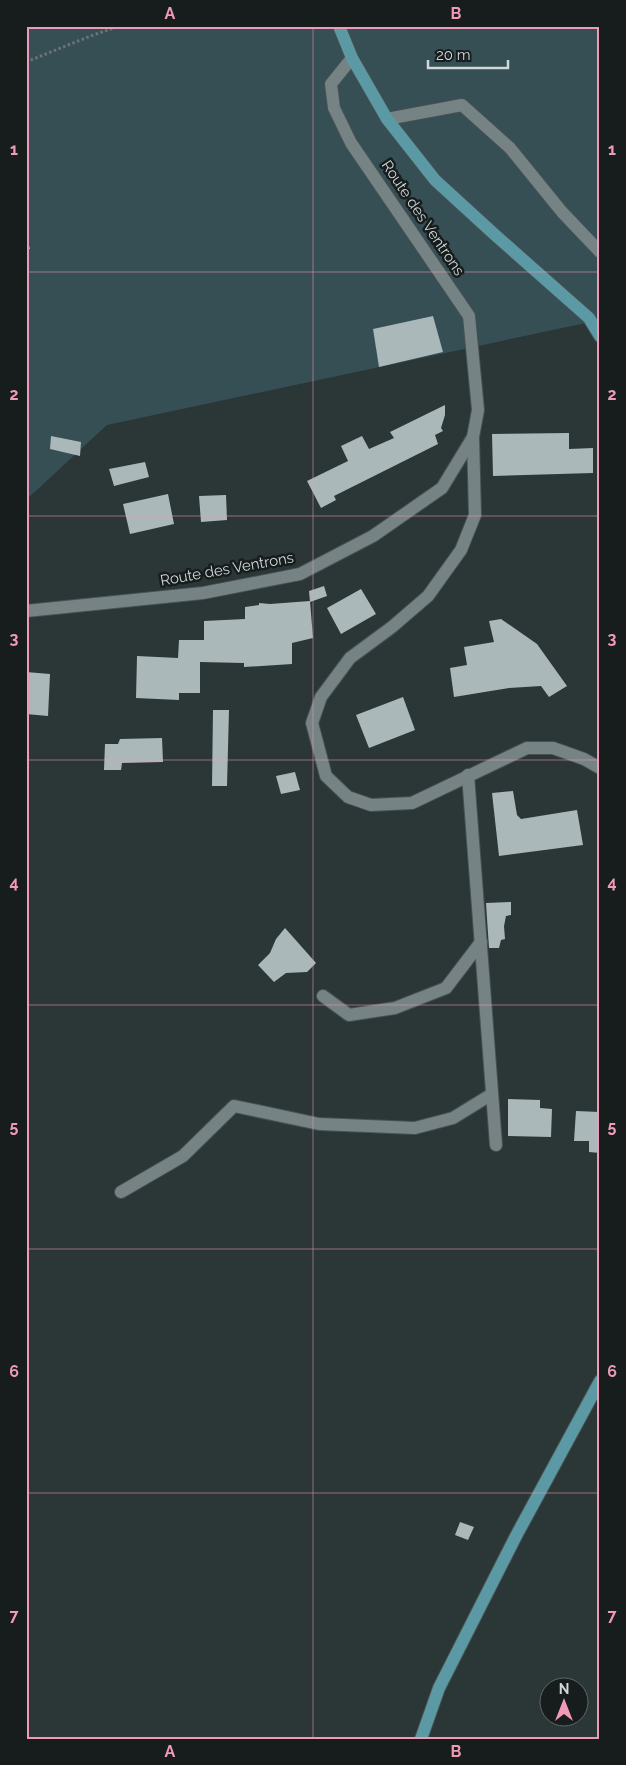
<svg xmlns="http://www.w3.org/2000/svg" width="626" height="1765" font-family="Raleway,sans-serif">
<rect width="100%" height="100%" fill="#2b3637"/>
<!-- green -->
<polygon fill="#354f54" points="26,26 600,26 600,320 107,425 26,500"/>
<!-- building -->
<g fill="#abb8ba">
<polygon points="26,235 30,249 26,250"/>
<polygon points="433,316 443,352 379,367 373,329"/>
<polygon points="445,405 445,415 441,428 443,431 435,435 438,444 334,496 336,500 321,508 307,481 348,461 341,446 362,436 369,449 394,438 390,432"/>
<polygon points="569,433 569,449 593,448 593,473 493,476 492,434"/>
<polygon points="51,436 81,442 80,456 50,449"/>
<polygon points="145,462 149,477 114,486 109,469"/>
<polygon points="168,494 174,524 130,534 123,504"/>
<polygon points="226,495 227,520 201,522 199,496"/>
<polygon points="324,586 327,596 310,602 309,591"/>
<polygon points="361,589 376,614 341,634 327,608"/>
<polygon points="310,601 313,638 292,643 292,664 244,667 244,663 200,662 200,693 179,693 179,700 136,698 137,656 178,658 179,640 204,640 204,621 245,619 245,607 259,605 259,603 270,604"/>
<polygon points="501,619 537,644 567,686 549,697 541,686 509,688 454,697 450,668 467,665 464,647 494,642 489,621"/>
<polygon points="26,672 50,674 48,716 26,714"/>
<polygon points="403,697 415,730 369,748 356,715"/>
<polygon points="213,710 229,710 227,786 212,786"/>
<polygon points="162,738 163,762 122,763 121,770 104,770 105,744 118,744 120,739"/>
<polygon points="295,772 300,790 281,794 276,776"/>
<polygon points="513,791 517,815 521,819 577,810 583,845 499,856 492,793"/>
<polygon points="511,902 511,915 506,916 504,926 505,939 501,940 499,948 489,948 486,903"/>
<polygon points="285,928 316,963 307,972 286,973 274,982 258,965 270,953 276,939"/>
<polygon points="508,1099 540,1100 540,1108 552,1109 551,1137 508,1136"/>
<polygon points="576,1111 600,1112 600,1153 589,1152 589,1141 574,1141"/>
<polygon points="460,1522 474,1527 468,1540 455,1535"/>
</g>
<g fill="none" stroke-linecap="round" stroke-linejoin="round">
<!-- minor casing -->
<g stroke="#485153" stroke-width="14">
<g id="minor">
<polyline points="387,119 462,105 510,148 562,212 600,252"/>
<polyline points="473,437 475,515 461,550 428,596 392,627 350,658 321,697 312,723 326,776 348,797 371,805 412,803 527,748 553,748 584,759 600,768"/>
<polyline points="26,611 203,593 300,574 373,536 442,488 473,437 478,410 469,316 351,143 334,108 331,84 352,58"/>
<polyline points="468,775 496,1145"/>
<polyline points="323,996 349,1015 395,1008 446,988 481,942"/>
<polyline points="121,1192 183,1156 234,1106 319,1124 415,1128 453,1118 492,1094"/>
</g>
</g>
<!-- major casing -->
<g stroke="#485153" stroke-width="14">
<g id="major">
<polyline points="339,26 352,58 387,119 435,180 494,234 589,318 600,336"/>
<polyline points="421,1739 439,1688 516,1536 600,1381"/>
</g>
</g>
<!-- path -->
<polyline stroke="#6b7475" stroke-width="3" stroke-dasharray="2.5 2.5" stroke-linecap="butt" points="26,62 88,37 119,26"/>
<!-- minor -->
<use href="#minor" stroke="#768385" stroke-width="12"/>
<!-- major -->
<use href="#major" stroke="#5b9aa4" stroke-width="12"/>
</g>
<!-- grid -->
<path fill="none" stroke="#f09ab6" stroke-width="1" stroke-opacity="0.55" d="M 313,26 L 313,1739M 26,272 L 600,272M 26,516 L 600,516M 26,760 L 600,760M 26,1005 L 600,1005M 26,1249 L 600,1249M 26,1493 L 600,1493"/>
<g text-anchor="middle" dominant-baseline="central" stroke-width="5" stroke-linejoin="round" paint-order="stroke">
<!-- street labels -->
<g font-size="15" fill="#d0d7d8" stroke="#171c1d">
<text transform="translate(423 218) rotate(56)">Route des Ventrons</text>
<text transform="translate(227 569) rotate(-10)">Route des Ventrons</text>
</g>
</g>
<!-- border -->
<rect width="626" height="1765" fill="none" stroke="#171c1d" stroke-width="55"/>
<!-- north arrow -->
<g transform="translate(564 1702)"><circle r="24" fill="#171c1d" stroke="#616768"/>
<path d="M0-4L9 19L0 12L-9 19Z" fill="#f09ab6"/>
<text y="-8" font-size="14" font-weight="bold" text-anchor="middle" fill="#d0d7d8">N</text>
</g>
<!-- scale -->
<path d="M428 60v8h80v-8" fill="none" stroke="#d0d7d8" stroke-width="2.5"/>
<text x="436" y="60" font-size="15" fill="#d0d7d8" stroke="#171c1d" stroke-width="4" paint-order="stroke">20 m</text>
<rect x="28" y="28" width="570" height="1710" fill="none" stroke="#f09ab6" stroke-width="2"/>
<g font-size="16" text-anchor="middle" font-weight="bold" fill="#f09ab6">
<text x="170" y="19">A</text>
<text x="456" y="19">B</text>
<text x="14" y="155">1</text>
<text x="612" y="155">1</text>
<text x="14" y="400">2</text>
<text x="612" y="400">2</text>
<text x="14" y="644">3</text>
<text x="612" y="644">3</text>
<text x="14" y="888">4</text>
<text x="612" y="888">4</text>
<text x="14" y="1132">5</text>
<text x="612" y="1132">5</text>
<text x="14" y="1377">6</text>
<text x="612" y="1377">6</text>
<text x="14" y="1621">7</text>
<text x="612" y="1621">7</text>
<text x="170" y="1757">A</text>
<text x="456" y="1757">B</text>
</g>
</svg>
